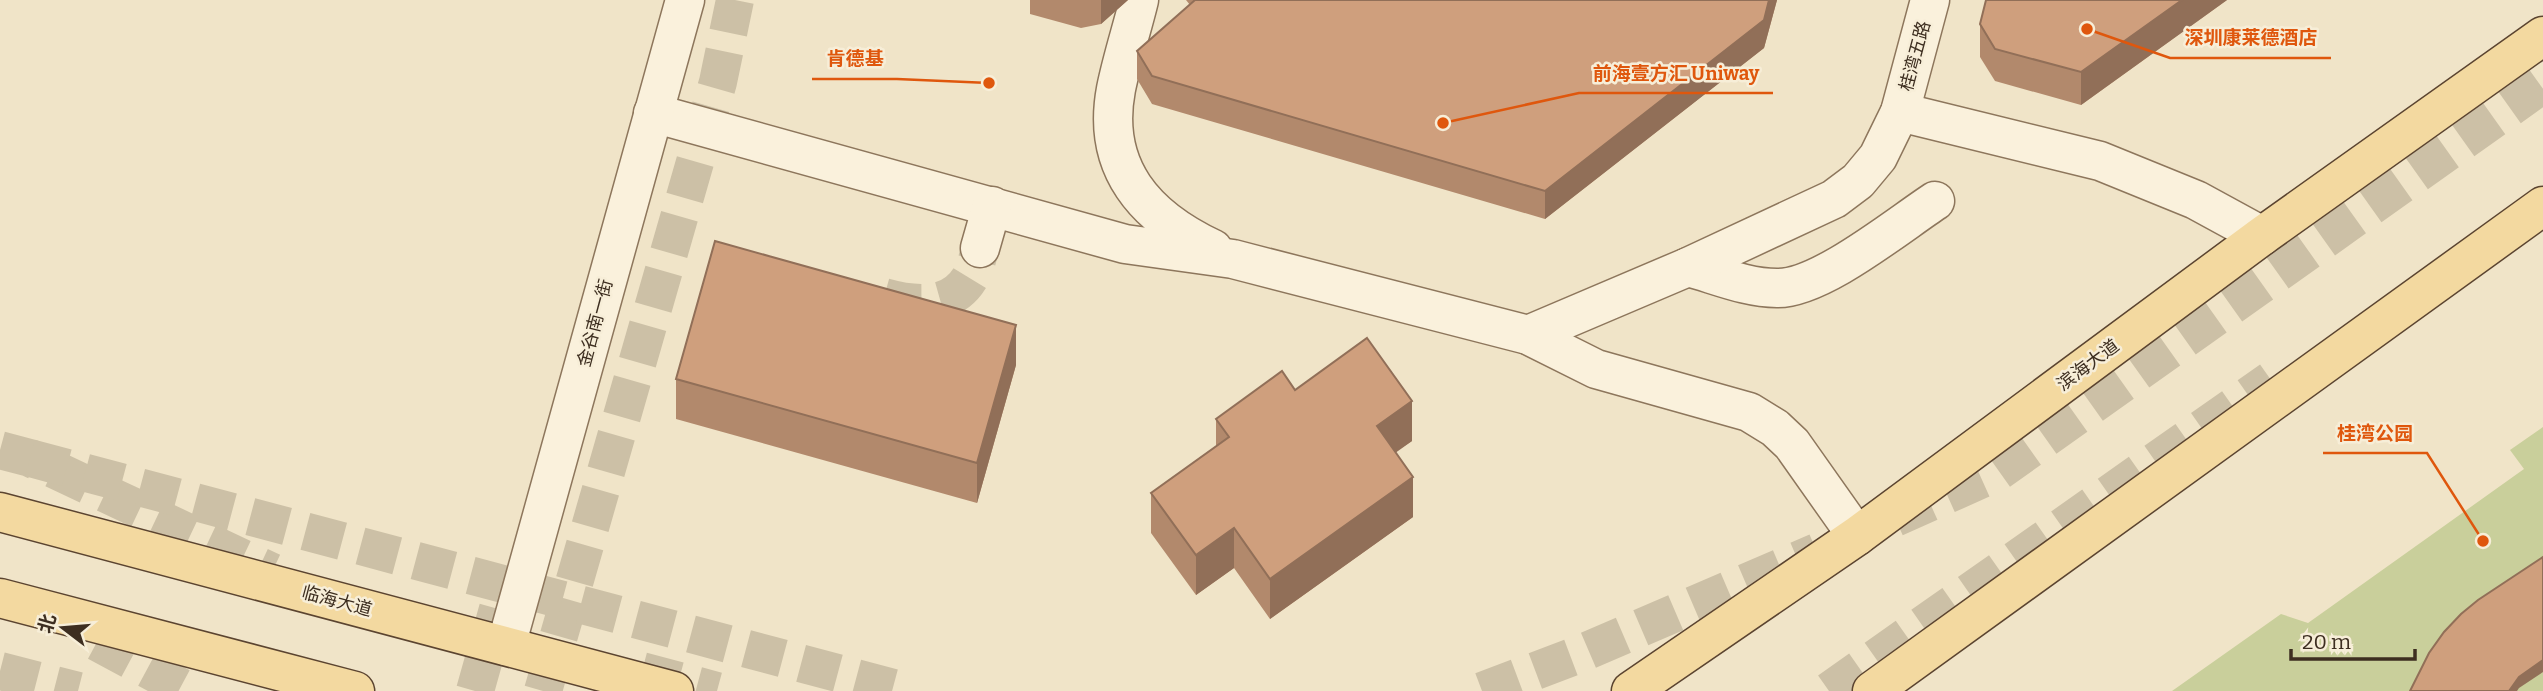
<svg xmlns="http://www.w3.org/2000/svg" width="2543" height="691" font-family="Bitter,'Noto Sans SC',serif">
<rect width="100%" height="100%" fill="#f0e4c8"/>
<!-- green -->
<polygon fill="#c9cf9b" points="2543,427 2543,691 2172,691 2281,614 2308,623 2524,469 2510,450"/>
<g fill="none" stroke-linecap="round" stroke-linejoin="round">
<!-- minor-tunnel -->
<path stroke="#ccc0a6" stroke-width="38" stroke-dasharray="38 19" stroke-linecap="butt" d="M 884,297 C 916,306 954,309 972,274 C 976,266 978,256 980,248"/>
<!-- major-tunnel -->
<g stroke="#ccc0a6" stroke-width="38" stroke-dasharray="38 19" stroke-linecap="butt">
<polyline points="0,450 30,458 272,572"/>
<polyline points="0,671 78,691"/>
<polyline points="642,671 717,691"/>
<polyline points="475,691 498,609"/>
<polyline points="543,691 718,82 735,0"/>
</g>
<!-- highway-tunnel -->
<g stroke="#ccc0a6" stroke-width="38" stroke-dasharray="38 19" stroke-linecap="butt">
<polyline points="30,458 905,691"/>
<polyline points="1895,518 1998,472 2543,84"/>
<polyline points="97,642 188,691"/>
<polyline points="1482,691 1575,656 1817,552"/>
<polyline points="1829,691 2271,380"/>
</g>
<!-- minor casing -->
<g stroke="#8d765c" stroke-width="41">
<g id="minor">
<path d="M 1139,0 C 1132,29 1122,59 1116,89 C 1101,168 1145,217 1213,249"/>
<polyline points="1900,112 2100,161 2196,200 2262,236"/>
<polyline points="653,113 1125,244 1233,259 1528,335 1596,369 1749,412 1775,428 1792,444 1857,536"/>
<polyline points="980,248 992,206"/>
<path d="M 1688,267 C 1717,275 1747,288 1777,288 C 1820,289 1897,226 1935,201"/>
<polyline points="1528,335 1688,267 1834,199 1858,181 1878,157 1900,112 1930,0"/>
<polyline points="506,646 685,0"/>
</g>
</g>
<!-- major casing -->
<g stroke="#5b4430" stroke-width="41">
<g id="major">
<polyline points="0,512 674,691"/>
<polyline points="0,598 355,691"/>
<polyline points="1631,691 1857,536 2262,236 2543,36"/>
<polyline points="1872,691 2543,206"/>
</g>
</g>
<!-- minor -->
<use href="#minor" stroke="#faf1dc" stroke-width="38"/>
<!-- major -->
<use href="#major" stroke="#f3d9a0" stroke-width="38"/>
</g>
<!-- wall -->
<g fill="#b2896c">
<polygon points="1030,0 1128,0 1101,24 1081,28 1030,14"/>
<polygon points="1186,0 1777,0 1764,48 1545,219 1152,104 1137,79 1137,51 1190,5"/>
<polygon points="2227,0 2081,105 1995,81 1980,57 1980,24"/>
<polygon points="1016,365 977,503 676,419 676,379"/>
<polygon points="1216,419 1412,441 1395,452 1413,517 1270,619 1234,568 1196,595 1151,533 1151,493 1216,446"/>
</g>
<!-- shaded-wall -->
<g fill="#916f58">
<polygon points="1101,0 1128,0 1101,24"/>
<polygon points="1769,0 1777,0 1764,48 1545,219 1545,191"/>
<polygon points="2182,0 2227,0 2081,105 2081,72"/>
<polygon points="1016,325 1016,365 977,503 977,463"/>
<polygon points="1412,401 1412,441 1377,466 1377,426"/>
<polygon points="1413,477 1413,517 1270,619 1270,579"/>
<polygon points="1234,528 1234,568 1196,595 1196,555"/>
<polygon points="2543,660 2543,672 2519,688 2517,691 2509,691 2519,677"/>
</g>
<!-- building -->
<g fill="#cf9f7d" stroke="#916f58" stroke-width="2">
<polygon points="1195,0 1769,0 1764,20 1545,191 1152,76 1137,51"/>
<polygon points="1986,0 2182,0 2081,72 1995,49 1980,24"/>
<polygon points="715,241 1016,325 977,463 676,379"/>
<polygon points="1367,338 1412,401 1377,426 1413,477 1270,579 1234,528 1196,555 1151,493 1229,437 1216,419 1282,371 1295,390"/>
<polygon points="2543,557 2543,660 2519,677 2509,691 2410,691 2429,653 2444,632 2461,614 2478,600"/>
</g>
<g text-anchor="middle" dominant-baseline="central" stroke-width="5" stroke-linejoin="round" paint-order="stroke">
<!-- street labels -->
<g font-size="18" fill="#3d2e20" stroke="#f7eed8">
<text transform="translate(1915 56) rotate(-75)">桂湾五路</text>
<text transform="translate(595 323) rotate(-75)">金谷南一街</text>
<text transform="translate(2088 365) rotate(-37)">滨海大道</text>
<text transform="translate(337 601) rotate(15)">临海大道</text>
</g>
</g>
<!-- callouts -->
<path fill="none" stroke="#df570d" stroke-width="2.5" d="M2087 29L2170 58H2331M989 83L897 79H812M1443 123L1579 93H1773M2483 541L2427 453H2323"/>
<g fill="#df570d" stroke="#f7eed8" stroke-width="2.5">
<circle cx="2087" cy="29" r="7"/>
<circle cx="989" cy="83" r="7"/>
<circle cx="1443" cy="123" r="7"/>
<circle cx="2483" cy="541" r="7"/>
</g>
<g font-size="19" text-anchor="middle" font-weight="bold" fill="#df570d" stroke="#f7eed8" stroke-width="5" stroke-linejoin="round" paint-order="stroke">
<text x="2251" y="44">深圳康莱德酒店</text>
<text x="855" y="65">肯德基</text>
<text x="1676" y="80">前海壹方汇 Uniway</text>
<text x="2375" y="440">桂湾公园</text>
</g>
<!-- north arrow -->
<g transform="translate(63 628) rotate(286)" stroke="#f7eed8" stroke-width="5" paint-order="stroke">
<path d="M0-5L12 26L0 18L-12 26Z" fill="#3d2e20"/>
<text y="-10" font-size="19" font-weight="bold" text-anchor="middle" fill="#3d2e20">北</text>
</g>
<!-- scale -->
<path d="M2291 649v10h124v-10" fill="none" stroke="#3d2e20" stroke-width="3.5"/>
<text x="2302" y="649" font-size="21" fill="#3d2e20" stroke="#f7eed8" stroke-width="5" paint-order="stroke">20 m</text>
</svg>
